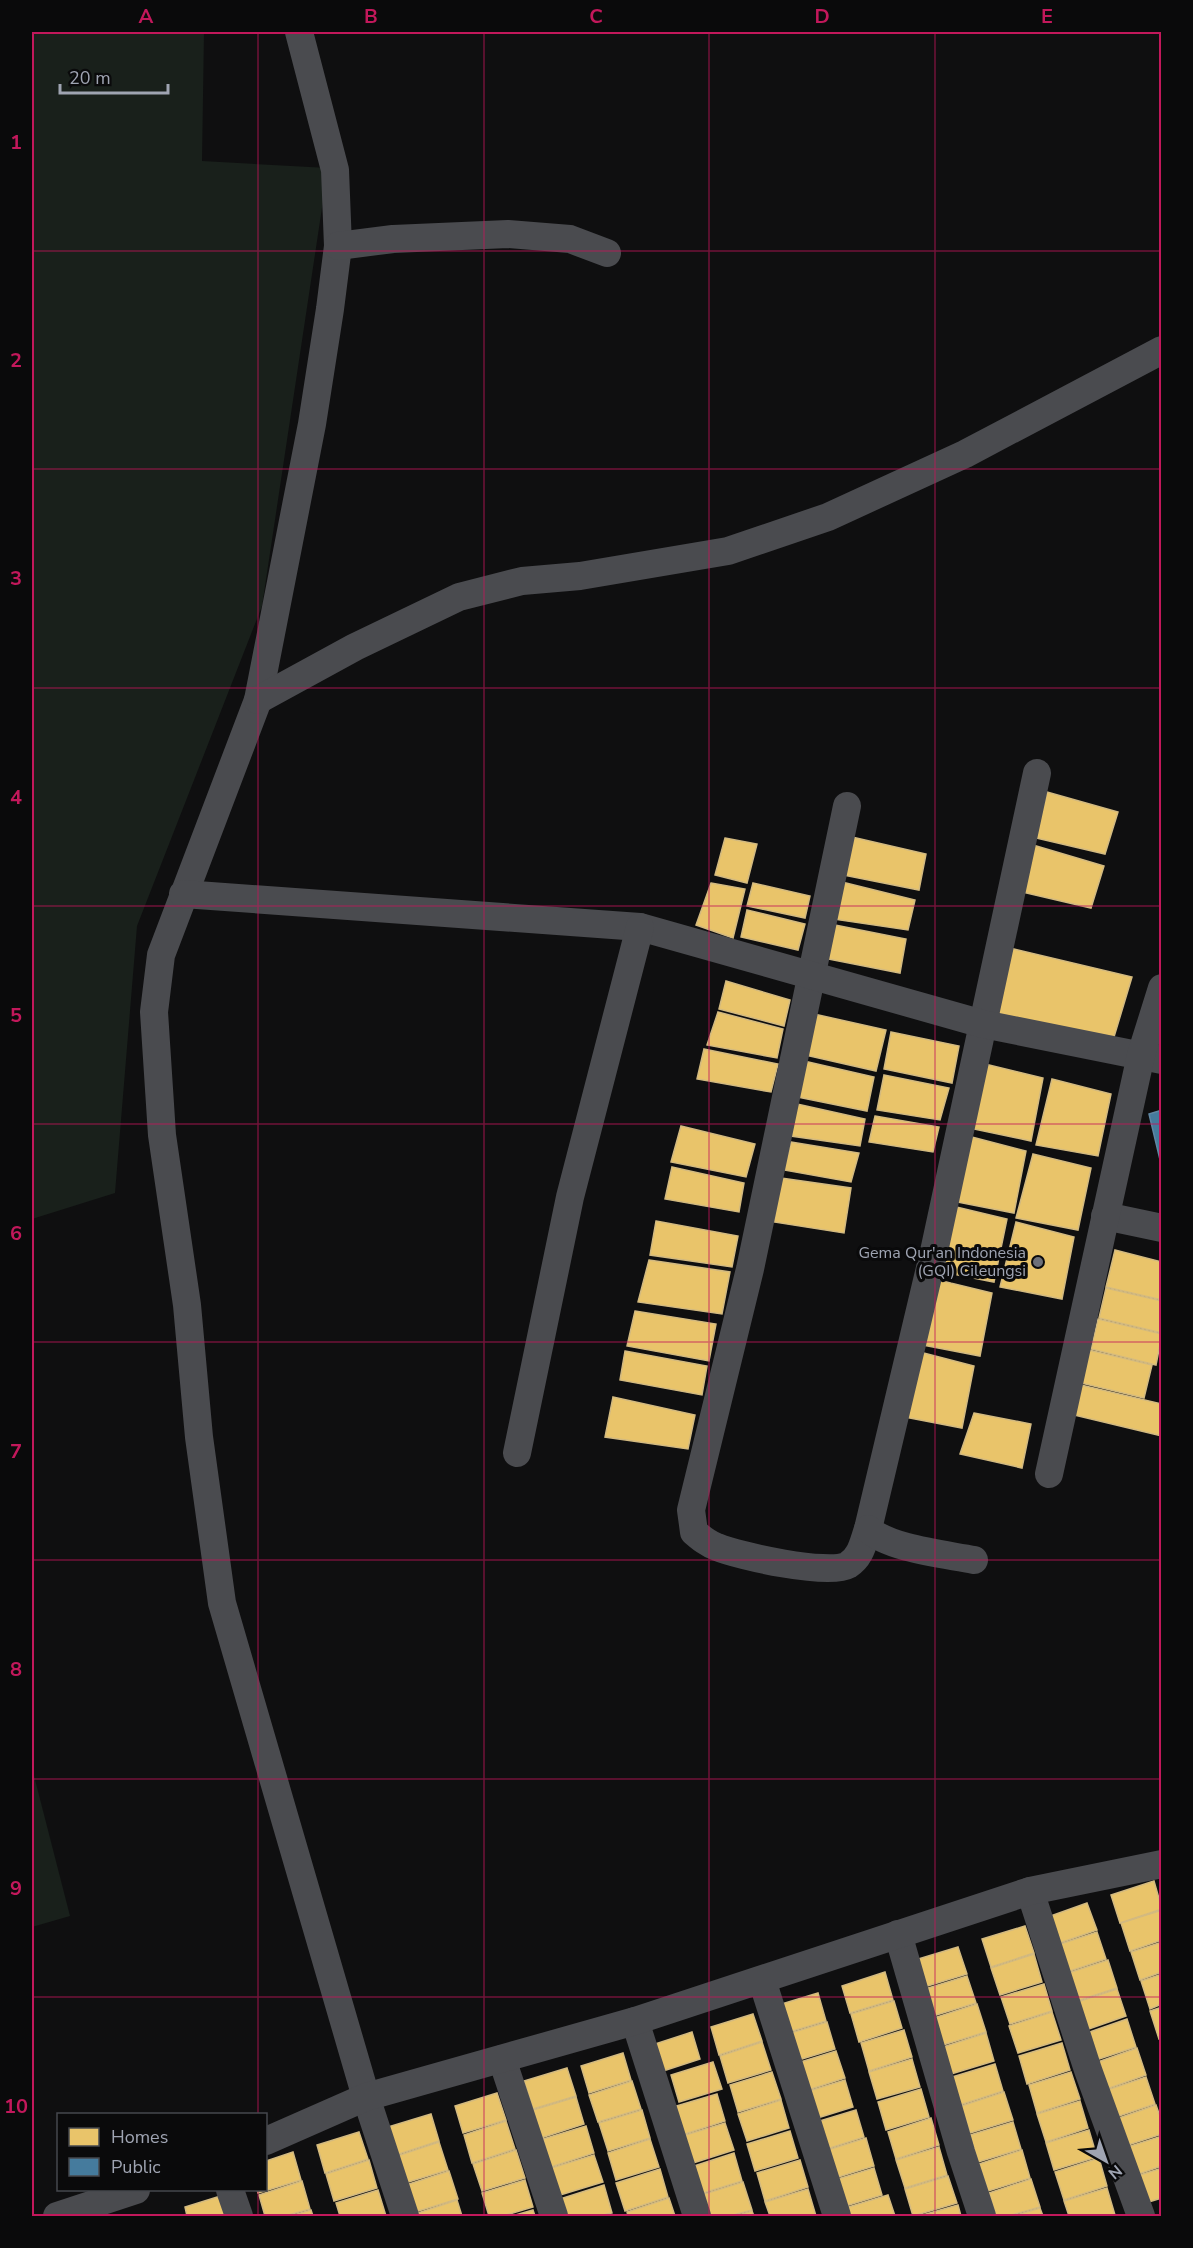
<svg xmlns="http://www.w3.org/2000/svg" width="1193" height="2248" font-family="'Nunito Sans',sans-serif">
<rect width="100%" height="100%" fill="#0f0f10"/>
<!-- green -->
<g fill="#19201b">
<polygon points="32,32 204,32 202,161 328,168 262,606 137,926 115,1193 32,1219"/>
<polygon points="32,1768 70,1916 32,1927"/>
</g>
<!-- homes -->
<g fill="#e9c46a" stroke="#d3ba80" stroke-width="1.5">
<polygon points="1047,792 1118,812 1105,854 1036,838"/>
<polygon points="852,837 926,854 919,890 843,875"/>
<polygon points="725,838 757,844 747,883 715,875"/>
<polygon points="1033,845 1104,866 1091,908 1022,892"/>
<polygon points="842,882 915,900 908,930 833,919"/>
<polygon points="711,883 745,889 733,938 696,925"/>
<polygon points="753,883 810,896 805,918 747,906"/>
<polygon points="747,910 805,924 798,950 741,937"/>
<polygon points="835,925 906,939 900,973 828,959"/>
<polygon points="1010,948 1132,977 1114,1037 994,1013"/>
<polygon points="726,981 790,1000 784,1026 719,1009"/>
<polygon points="718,1012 783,1029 777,1058 707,1045"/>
<polygon points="814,1014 886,1030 876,1071 805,1055"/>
<polygon points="891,1032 959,1046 952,1083 884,1069"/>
<polygon points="704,1049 778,1064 771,1092 697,1079"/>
<polygon points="804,1061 874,1077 867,1111 797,1097"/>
<polygon points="985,1064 1043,1078 1031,1141 969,1128"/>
<polygon points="884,1075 949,1088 940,1120 877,1110"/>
<polygon points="1052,1079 1111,1094 1098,1156 1036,1145"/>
<polygon points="797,1104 865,1119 860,1146 791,1136"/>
<polygon points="875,1116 939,1127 933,1152 869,1142"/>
<polygon points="681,1126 755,1144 746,1177 671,1162"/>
<polygon points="968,1136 1026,1151 1014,1213 952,1201"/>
<polygon points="791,1142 859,1153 851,1182 784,1170"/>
<polygon points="1033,1154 1091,1168 1078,1230 1016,1218"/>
<polygon points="672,1167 744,1183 739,1212 665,1199"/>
<polygon points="781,1178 851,1188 844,1233 774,1222"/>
<polygon points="948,1205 1007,1219 994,1282 932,1270"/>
<polygon points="656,1221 738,1236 732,1267 650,1255"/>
<polygon points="1016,1222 1074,1237 1062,1299 1000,1287"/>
<polygon points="1115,1250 1162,1262 1162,1300 1106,1287"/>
<polygon points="649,1260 730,1272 722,1314 638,1302"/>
<polygon points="934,1279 992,1293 980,1356 917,1344"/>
<polygon points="1106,1288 1162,1301 1162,1333 1099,1318"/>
<polygon points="635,1311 716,1324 709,1361 627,1346"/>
<polygon points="1098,1319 1162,1334 1156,1365 1091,1349"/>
<polygon points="1089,1350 1152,1365 1144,1398 1081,1383"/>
<polygon points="625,1351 707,1366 702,1395 620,1380"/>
<polygon points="916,1351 974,1366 962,1428 899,1416"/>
<polygon points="1081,1385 1162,1404 1162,1436 1074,1415"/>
<polygon points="613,1397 695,1415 688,1449 605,1437"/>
<polygon points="974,1413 1031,1424 1022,1468 960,1454"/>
<polygon points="1154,1881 1162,1909 1120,1923 1111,1895"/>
<polygon points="1087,1903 1097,1930 1054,1945 1045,1918"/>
<polygon points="1162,1910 1162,1940 1130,1951 1121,1923"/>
<polygon points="1025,1926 1034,1953 991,1967 982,1939"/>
<polygon points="1097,1932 1106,1959 1064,1973 1054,1946"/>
<polygon points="1162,1942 1162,1972 1140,1980 1131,1952"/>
<polygon points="958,1947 967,1974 924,1987 915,1960"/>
<polygon points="1034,1954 1042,1982 1000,1995 991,1968"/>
<polygon points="1108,1960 1117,1988 1074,2002 1065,1974"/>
<polygon points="885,1972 893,2000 850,2013 842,1986"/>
<polygon points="1162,1974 1162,2004 1150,2009 1141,1981"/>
<polygon points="967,1976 976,2003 933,2016 925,1989"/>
<polygon points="1044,1984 1052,2011 1010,2024 1001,1997"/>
<polygon points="1117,1989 1126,2016 1083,2031 1074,2003"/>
<polygon points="818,1993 826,2021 783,2034 775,2006"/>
<polygon points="894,2001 902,2028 859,2042 851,2014"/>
<polygon points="977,2004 986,2032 943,2045 934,2018"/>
<polygon points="1162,2007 1162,2038 1159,2039 1150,2011"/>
<polygon points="1052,2012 1061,2040 1018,2053 1009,2026"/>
<polygon points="753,2014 762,2041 719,2055 711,2027"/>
<polygon points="1127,2019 1136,2047 1093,2061 1084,2034"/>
<polygon points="827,2022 835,2049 792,2062 784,2035"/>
<polygon points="904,2030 912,2057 869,2071 861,2043"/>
<polygon points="692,2032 700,2059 657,2073 649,2046"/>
<polygon points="986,2033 994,2061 951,2074 943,2047"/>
<polygon points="762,2042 771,2070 728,2083 720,2056"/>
<polygon points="1062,2043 1070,2070 1027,2084 1019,2056"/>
<polygon points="1137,2048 1146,2075 1104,2090 1095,2063"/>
<polygon points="836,2051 845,2078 802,2092 794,2064"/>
<polygon points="623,2053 631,2080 589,2093 581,2066"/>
<polygon points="912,2059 920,2087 877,2099 869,2072"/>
<polygon points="713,2062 722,2089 679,2102 671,2075"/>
<polygon points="995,2064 1003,2091 960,2105 952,2077"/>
<polygon points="567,2068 576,2096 533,2109 524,2081"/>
<polygon points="772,2072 781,2099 738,2112 730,2085"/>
<polygon points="1071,2072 1080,2099 1037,2113 1029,2085"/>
<polygon points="1146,2077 1155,2104 1113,2118 1104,2091"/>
<polygon points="845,2080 853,2107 811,2120 802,2093"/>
<polygon points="632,2081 641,2109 598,2122 589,2095"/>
<polygon points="921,2089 929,2117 886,2130 878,2102"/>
<polygon points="1004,2092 1013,2120 970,2133 961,2106"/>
<polygon points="497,2093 506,2120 463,2133 455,2106"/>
<polygon points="717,2094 725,2121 682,2135 673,2107"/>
<polygon points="576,2097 584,2124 541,2138 533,2110"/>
<polygon points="781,2100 789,2128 747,2141 738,2114"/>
<polygon points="1080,2101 1088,2128 1046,2142 1037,2114"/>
<polygon points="1156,2105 1162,2122 1162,2134 1122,2147 1113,2120"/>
<polygon points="642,2110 650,2138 608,2151 599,2123"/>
<polygon points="856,2110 864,2137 821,2151 813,2123"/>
<polygon points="431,2114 439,2141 396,2155 388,2127"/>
<polygon points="931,2118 939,2145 896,2159 888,2132"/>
<polygon points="506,2121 515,2149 472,2163 464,2135"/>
<polygon points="1013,2122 1021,2149 978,2162 970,2135"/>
<polygon points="725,2123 734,2150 690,2164 682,2136"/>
<polygon points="586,2126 594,2153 551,2167 543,2139"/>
<polygon points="1089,2130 1097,2157 1054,2170 1046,2143"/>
<polygon points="790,2131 798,2158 755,2171 747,2144"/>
<polygon points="359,2132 368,2159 325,2173 317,2145"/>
<polygon points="1162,2136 1162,2166 1133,2176 1124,2148"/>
<polygon points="866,2138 874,2166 832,2179 824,2151"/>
<polygon points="650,2139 659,2167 616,2180 608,2153"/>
<polygon points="439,2142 448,2170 405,2183 397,2156"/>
<polygon points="939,2147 947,2175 905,2188 896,2160"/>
<polygon points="516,2150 525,2178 482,2191 473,2164"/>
<polygon points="1022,2150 1030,2178 988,2191 979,2164"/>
<polygon points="293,2152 301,2180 258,2193 257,2190 266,2190 266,2161"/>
<polygon points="734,2153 742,2181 700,2194 691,2167"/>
<polygon points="594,2155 603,2182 560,2195 551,2168"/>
<polygon points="1099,2158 1107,2186 1064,2200 1055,2172"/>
<polygon points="369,2160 377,2188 334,2201 326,2174"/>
<polygon points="800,2160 808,2187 765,2201 757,2173"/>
<polygon points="874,2168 882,2195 839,2208 831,2181"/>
<polygon points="1162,2168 1162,2198 1142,2204 1133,2177"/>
<polygon points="660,2169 668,2197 625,2211 616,2183"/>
<polygon points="449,2171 458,2199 415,2212 406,2185"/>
<polygon points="948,2176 957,2203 913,2216 905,2189"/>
<polygon points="1031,2179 1040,2207 1008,2216 996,2216 989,2193"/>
<polygon points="525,2180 533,2207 503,2216 489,2216 482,2193"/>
<polygon points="302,2181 310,2209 285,2216 265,2216 259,2195"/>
<polygon points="743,2182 752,2210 730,2216 707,2216 701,2195"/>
<polygon points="604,2185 612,2213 599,2216 566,2216 560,2199"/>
<polygon points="1107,2188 1115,2215 1069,2216 1064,2201"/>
<polygon points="808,2189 816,2216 770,2216 765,2202"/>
<polygon points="378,2190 386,2216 340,2216 336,2203"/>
<polygon points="227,2194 234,2216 187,2216 185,2207"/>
<polygon points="888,2195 895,2216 848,2216 845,2208"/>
<polygon points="669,2198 675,2216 628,2216 627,2212"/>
<polygon points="457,2200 462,2216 416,2216 415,2214"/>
<polygon points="958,2205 961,2216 919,2216"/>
<polygon points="1040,2208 1043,2216 1013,2216"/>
<polygon points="311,2210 313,2216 290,2216"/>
<polygon points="533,2210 535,2216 512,2216"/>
<polygon points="752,2211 754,2216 735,2216"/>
</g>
<!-- public -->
<polygon fill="#457b9d" stroke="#6087a3" stroke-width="1.5" points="1162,1110 1162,1168 1149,1114"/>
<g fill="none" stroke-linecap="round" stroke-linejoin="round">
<!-- minor -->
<g stroke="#4a4b4f" stroke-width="28">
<polyline points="299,32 335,170 338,246 330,309 312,424 258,700 161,955 154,1012 162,1135 187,1305 199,1437 222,1603 366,2097 405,2216"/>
<polyline points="338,246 393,239 508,234 570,239 607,253"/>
<polyline points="258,700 355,647 459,597 522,581 580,576 728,551 828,517 965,454 1162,350"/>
<path d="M 847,806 L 750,1269 L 691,1510 L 694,1532 C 701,1538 708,1544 717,1547 C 739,1556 829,1576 848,1565 C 861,1557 863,1543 868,1529 L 935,1247 L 1037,773"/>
<polyline points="183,894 640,927 983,1024 1162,1060"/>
<polyline points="1105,1216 1162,1228"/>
<polyline points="517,1453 570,1197 640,927"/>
<polyline points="1049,1474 1141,1055 1162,988"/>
<path d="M 868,1529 C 890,1549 944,1554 974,1560"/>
<polyline points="1030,1891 1088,2070 1141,2216"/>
<polyline points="898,1934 961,2152 982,2216"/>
<polyline points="762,1980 837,2216"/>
<polyline points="635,2021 697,2216"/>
<polyline points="502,2059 554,2216"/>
<polyline points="266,2141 366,2097 635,2021 1030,1891 1162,1864"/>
<polyline points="230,2190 239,2216"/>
<polyline points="57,2216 136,2190"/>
</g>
</g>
<!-- grid -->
<path fill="none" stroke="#c2185b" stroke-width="1.5" stroke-opacity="0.55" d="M 258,32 L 258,2114M 484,32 L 484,2216M 709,32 L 709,2216M 935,32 L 935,2216M 32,251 L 1162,251M 32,469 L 1162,469M 32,688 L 1162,688M 32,906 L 1162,906M 32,1124 L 1162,1124M 32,1342 L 1162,1342M 32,1560 L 1162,1560M 32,1779 L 1162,1779M 32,1997 L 1162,1997M 258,2190 L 258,2216"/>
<!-- markers -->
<circle fill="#6d7079" stroke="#0a0a0b" stroke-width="2" cx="1038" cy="1262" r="6"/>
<g text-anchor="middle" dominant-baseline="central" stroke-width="6" stroke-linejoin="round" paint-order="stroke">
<!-- poi labels -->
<g font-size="16" fill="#9fa4b2" stroke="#0a0a0b" text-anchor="end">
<text x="1026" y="1253">Gema Qur'an Indonesia<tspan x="1026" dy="18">(GQI) Cileungsi</tspan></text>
</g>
</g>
<!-- border -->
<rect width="1193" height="2248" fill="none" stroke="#0a0a0b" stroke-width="66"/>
<!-- legend -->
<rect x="57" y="2113" width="210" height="78" fill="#0a0a0b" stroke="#46484e" stroke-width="1.5"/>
<rect x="69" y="2128" width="30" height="18" fill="#e9c46a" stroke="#46484e" stroke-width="1.5"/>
<text x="111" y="2143" font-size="18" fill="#9fa4b2">Homes</text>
<rect x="69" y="2158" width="30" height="18" fill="#457b9d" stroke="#46484e" stroke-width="1.5"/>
<text x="111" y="2173" font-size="18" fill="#9fa4b2">Public</text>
<!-- north arrow -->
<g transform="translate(1106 2161) rotate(140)" stroke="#0a0a0b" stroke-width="4.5" paint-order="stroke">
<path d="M0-4.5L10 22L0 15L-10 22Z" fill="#9fa4b2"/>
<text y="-9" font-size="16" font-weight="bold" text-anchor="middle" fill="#9fa4b2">N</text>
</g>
<!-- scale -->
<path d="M60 84v9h108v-9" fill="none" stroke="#9fa4b2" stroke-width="3"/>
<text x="69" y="84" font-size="18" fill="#9fa4b2" stroke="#0a0a0b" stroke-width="4.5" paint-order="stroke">20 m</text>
<rect x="33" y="33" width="1127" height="2182" fill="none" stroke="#c2185b" stroke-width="2"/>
<g font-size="20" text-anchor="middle" font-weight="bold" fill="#c2185b">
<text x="146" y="23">A</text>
<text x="371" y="23">B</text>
<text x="596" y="23">C</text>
<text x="822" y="23">D</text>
<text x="1047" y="23">E</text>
<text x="16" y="149">1</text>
<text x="16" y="367">2</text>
<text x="16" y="585">3</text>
<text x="16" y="804">4</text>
<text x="16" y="1022">5</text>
<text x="16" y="1240">6</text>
<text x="16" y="1458">7</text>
<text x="16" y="1676">8</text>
<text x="16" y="1895">9</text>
<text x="16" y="2113">10</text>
</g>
</svg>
